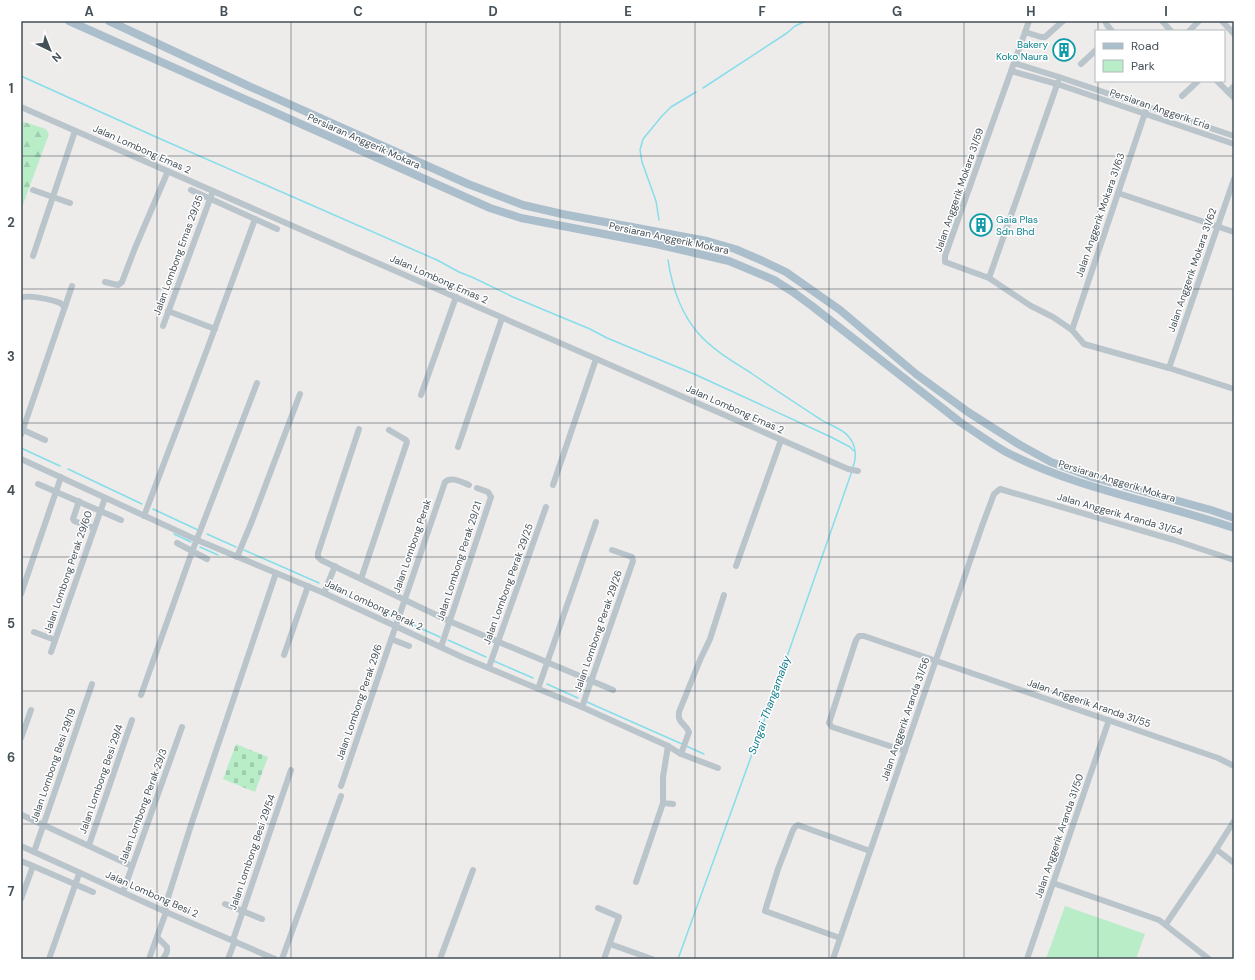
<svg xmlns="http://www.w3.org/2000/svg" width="1255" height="980" font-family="'DM Sans',sans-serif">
<defs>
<pattern id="forest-firs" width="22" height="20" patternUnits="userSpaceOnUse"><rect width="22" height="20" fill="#b8edc8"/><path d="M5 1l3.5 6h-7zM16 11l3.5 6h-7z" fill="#9fcdae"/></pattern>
<pattern id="cemetery-stones" width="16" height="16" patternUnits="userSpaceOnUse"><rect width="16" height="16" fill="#b8edc8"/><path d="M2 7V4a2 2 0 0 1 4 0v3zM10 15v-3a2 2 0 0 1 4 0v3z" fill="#9fcdae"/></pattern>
</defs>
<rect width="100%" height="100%" fill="#eeebeb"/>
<!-- green -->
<polygon fill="#b8edc8" points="1065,906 1145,934 1136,959 1046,959"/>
<!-- forest -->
<polygon fill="url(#forest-firs)" points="21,121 46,129 49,134 21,210"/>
<!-- cemetery -->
<polygon fill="url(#cemetery-stones)" points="236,744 268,757 255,792 223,779"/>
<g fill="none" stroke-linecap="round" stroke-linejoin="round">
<!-- stream -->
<g stroke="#85deea" stroke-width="1.5">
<polyline points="21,76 156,137 437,260 459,272 474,278 513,297 590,329 607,338 694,374 831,437 850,447 854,451"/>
<polyline points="703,88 787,33 795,26 806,21"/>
<polyline points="659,220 656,201 642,162 640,150 643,139 662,116 671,107 696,92"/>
<path d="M 668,260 C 672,287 680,312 698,333 C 713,350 732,361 751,373 C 774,389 797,404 820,419 C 828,425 842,428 848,436 C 856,444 857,457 853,467"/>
<polyline points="21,448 60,466"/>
<polyline points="68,469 142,504"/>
<polyline points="153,509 198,530"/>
<polyline points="174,534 191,542"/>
<polyline points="207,534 236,547"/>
<polyline points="200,547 218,555"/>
<polyline points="244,550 319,583"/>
<polyline points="331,589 393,616"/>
<polyline points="402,620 440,637"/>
<polyline points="448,640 486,657"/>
<polyline points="494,661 533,678"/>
<polyline points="547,684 578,698"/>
<polyline points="587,702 682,744"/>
<polyline points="686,746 704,754"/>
<polyline points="678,959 782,671 852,471"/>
</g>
<!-- minor -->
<g stroke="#b9c4cb" stroke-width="6">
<polyline points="1029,21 945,256 945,262 989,278 1031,306 1053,317 1072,330 1084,344 1169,368 1234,389"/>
<polyline points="1105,21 1107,25 1112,31"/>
<polyline points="1162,21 1171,31"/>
<polyline points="1222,21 1234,34"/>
<polyline points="1189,31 1199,21"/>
<polyline points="1025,32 1041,37 1045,37 1063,21"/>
<polyline points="1014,63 1059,77 1234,136"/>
<polyline points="1081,64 1096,50"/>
<polyline points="1011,71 1057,84 1234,144"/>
<polyline points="1217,81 1234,98"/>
<polyline points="1228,92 1234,86"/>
<polyline points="1182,96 1198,81"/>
<polyline points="21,107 848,469 858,471"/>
<polyline points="33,190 70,203"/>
<polyline points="191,190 277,229"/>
<polyline points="1118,193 1234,232"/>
<polyline points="33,256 75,131"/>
<polyline points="989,278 1058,82"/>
<polyline points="105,282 118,285 122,282 135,248 168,171"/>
<path d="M 21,298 C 27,294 53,300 60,303 C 62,304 63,306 65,307"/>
<polyline points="168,311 215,329"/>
<polyline points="163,326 213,191"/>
<polyline points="1072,330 1147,107"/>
<polyline points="1169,368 1234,179"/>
<polyline points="421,395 456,297"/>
<polyline points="21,429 45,440"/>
<polyline points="359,429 318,553 318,557 321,560 449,621 613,690"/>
<polyline points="21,435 72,286"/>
<polyline points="458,447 502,318"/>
<polyline points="21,459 197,540 324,593 462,657 582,707 668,746 681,754 718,768"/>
<polyline points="38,484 121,520"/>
<polyline points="553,485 596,359"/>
<polyline points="79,501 73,519 74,521 94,528"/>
<polyline points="144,516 208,347 255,219"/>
<polyline points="177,543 207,559"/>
<polyline points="237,557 252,521 300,394"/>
<polyline points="736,566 781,440"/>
<polyline points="361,579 407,442 406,440 389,430"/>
<polyline points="324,593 335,566"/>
<polyline points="21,594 61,477"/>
<polyline points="34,632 55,640"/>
<polyline points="391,639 409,646"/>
<polyline points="441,647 491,497 488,492 477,488"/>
<polyline points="51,652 105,498"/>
<polyline points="284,655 308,586"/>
<polyline points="489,667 546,507"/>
<polyline points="538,689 596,522"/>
<polyline points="141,695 192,552 257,383"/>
<polyline points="582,707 633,561 632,557 612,550"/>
<polyline points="21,738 31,710"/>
<polyline points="668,746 663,777 663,803 673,804"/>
<polyline points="905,751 832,727 829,723 856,640 859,636 864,636 1218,758 1234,766"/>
<path d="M 681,754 L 689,732 C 686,724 677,723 679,712 L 700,660 L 710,639 L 724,595"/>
<path d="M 341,786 L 445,482 C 452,476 461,482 469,485"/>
<polyline points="22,815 132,866"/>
<polyline points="89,845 132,720"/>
<polyline points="21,846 166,912 275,959"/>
<polyline points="1216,849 1234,863"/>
<polyline points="34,852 92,684"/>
<polyline points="21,861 33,866"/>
<polyline points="636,882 663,803"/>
<polyline points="1053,883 1159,920 1209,959"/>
<polyline points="123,892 182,727"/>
<polyline points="21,899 33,866 93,892"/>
<polyline points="225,904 262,919"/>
<polyline points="598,908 619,917 604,959"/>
<polyline points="1166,924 1210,859 1234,821"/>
<polyline points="157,937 167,947 167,952 163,959"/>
<polyline points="840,938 765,911 778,869 793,830 795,827 798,825 870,851"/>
<polyline points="233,940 291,770"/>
<polyline points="610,944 652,959"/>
<polyline points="49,959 79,874"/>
<polyline points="149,959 166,912 165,907 191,825 276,573"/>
<polyline points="228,959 235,941"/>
<polyline points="282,959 341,796"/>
<polyline points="440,959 473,870"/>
<polyline points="833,959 982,526 994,494 1000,489 1174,540 1234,560"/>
<polyline points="1027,959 1109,720"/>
</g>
<!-- major -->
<g stroke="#aabecb" stroke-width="8">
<path d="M 69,21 L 490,208 L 521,218 L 656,244 L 729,261 L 774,280 L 793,292 L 812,306 L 960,422 C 975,432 990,443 1006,452 C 1077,489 1158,502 1234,528"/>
<polyline points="109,21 242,83 468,184 523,205 562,214 707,241 735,249 763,261 786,272 840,310 916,374 968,412 1020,445 1051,462 1092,477 1211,510 1234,518"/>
</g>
</g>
<!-- grid -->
<path fill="none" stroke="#445058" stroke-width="1" stroke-opacity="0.55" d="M 157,21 L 157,959M 291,21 L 291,959M 426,21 L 426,959M 560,21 L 560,959M 695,21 L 695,959M 829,21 L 829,959M 964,21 L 964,959M 1098,21 L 1098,31M 1098,81 L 1098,959M 21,156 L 1234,156M 21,289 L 1234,289M 21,423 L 1234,423M 21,557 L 1234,557M 21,691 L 1234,691M 21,824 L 1234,824"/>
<!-- icons -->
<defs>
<g id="building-ring" transform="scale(1.15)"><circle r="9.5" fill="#fff" stroke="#0f9aa8" stroke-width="1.5"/><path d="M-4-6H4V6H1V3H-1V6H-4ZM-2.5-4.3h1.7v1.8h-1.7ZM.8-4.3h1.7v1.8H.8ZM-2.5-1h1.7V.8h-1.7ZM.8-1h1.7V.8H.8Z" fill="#0f9aa8"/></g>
</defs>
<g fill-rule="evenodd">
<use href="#building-ring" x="1064" y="50"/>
<use href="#building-ring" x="981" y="225"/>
</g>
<g text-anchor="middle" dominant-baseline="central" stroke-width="3" stroke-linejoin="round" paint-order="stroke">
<!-- culture labels -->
<g font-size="10" fill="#0d838f" stroke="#fff" text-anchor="end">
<text x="1048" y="44">Bakery<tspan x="1048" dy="12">Koko Naura</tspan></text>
<text x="996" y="219" text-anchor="start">Gaia Plas<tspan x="996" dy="12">Sdn Bhd</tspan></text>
</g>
<!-- street labels -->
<g font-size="10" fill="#445058" stroke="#fff">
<text transform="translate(1160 109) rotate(19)">Persiaran Anggerik Eria</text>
<text transform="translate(364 141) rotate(24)">Persiaran Anggerik Mokara</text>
<text transform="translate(142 149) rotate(24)">Jalan Lombong Emas 2</text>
<text transform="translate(959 190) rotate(-71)">Jalan Anggerik Mokara 31/59</text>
<text transform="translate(1100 215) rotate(-71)">Jalan Anggerik Mokara 31/63</text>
<text transform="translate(669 238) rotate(12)">Persiaran Anggerik Mokara</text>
<text transform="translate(178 255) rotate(-70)">Jalan Lombong Emas 29/35</text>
<text transform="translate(1192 270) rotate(-71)">Jalan Anggerik Mokara 31/62</text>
<text transform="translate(439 279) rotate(24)">Jalan Lombong Emas 2</text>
<text transform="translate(735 409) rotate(24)">Jalan Lombong Emas 2</text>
<text transform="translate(1117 481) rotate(17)">Persiaran Anggerik Mokara</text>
<text transform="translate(1120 514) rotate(16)">Jalan Anggerik Aranda 31/54</text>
<text transform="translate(412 546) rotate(-71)">Jalan Lombong Perak</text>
<text transform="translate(459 561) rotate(-72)">Jalan Lombong Perak 29/21</text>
<text transform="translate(68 572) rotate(-71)">Jalan Lombong Perak 29/60</text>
<text transform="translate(508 584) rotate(-70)">Jalan Lombong Perak 29/25</text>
<text transform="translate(374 605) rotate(25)">Jalan Lombong Perak 2</text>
<text transform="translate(598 631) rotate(-71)">Jalan Lombong Perak 29/26</text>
<text transform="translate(359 702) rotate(-71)">Jalan Lombong Perak 29/6</text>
<text transform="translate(1089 703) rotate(19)">Jalan Anggerik Aranda 31/55</text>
<text transform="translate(905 719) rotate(-71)">Jalan Anggerik Aranda 31/56</text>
<text transform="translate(53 765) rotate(-71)">Jalan Lombong Besi 29/19</text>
<text transform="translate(101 779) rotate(-71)">Jalan Lombong Besi 29/4</text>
<text transform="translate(143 806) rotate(-70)">Jalan Lombong Perak 29/3</text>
<text transform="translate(1059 836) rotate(-71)">Jalan Anggerik Aranda 31/50</text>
<text transform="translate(252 852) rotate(-71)">Jalan Lombong Besi 29/54</text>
<text transform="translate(152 894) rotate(24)">Jalan Lombong Besi 2</text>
</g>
<!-- water labels -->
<g font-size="11" font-style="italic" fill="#0e7d8c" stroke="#fff">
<text transform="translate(769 705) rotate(-70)">Sungai Thangamalay</text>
</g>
</g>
<!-- border -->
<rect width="1255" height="980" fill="none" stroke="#ffffff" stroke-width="44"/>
<!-- legend -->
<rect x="1095" y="30" width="130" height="52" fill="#ffffff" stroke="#b4b9bc"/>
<rect x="1103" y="43" width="20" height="6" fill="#aabecb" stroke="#b4b9bc"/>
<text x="1131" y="50" font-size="12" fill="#445058">Road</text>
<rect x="1103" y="60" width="20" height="12" fill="#b8edc8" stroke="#b4b9bc"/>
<text x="1131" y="70" font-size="12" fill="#445058">Park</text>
<!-- north arrow -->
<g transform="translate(50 50) rotate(137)" stroke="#ffffff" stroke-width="3" paint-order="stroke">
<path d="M0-3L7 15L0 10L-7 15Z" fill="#445058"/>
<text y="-6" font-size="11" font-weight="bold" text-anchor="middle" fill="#445058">N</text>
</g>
<rect x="22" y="22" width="1211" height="936" fill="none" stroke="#445058" stroke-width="1.5"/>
<g font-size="13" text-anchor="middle" font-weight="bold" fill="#445058">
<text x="89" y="16">A</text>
<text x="224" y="16">B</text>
<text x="358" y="16">C</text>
<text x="493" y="16">D</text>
<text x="628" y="16">E</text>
<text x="762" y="16">F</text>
<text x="897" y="16">G</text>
<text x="1031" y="16">H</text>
<text x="1166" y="16">I</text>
<text x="11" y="93">1</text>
<text x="11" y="227">2</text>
<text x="11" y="361">3</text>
<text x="11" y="495">4</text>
<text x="11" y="628">5</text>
<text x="11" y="762">6</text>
<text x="11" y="896">7</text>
</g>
</svg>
